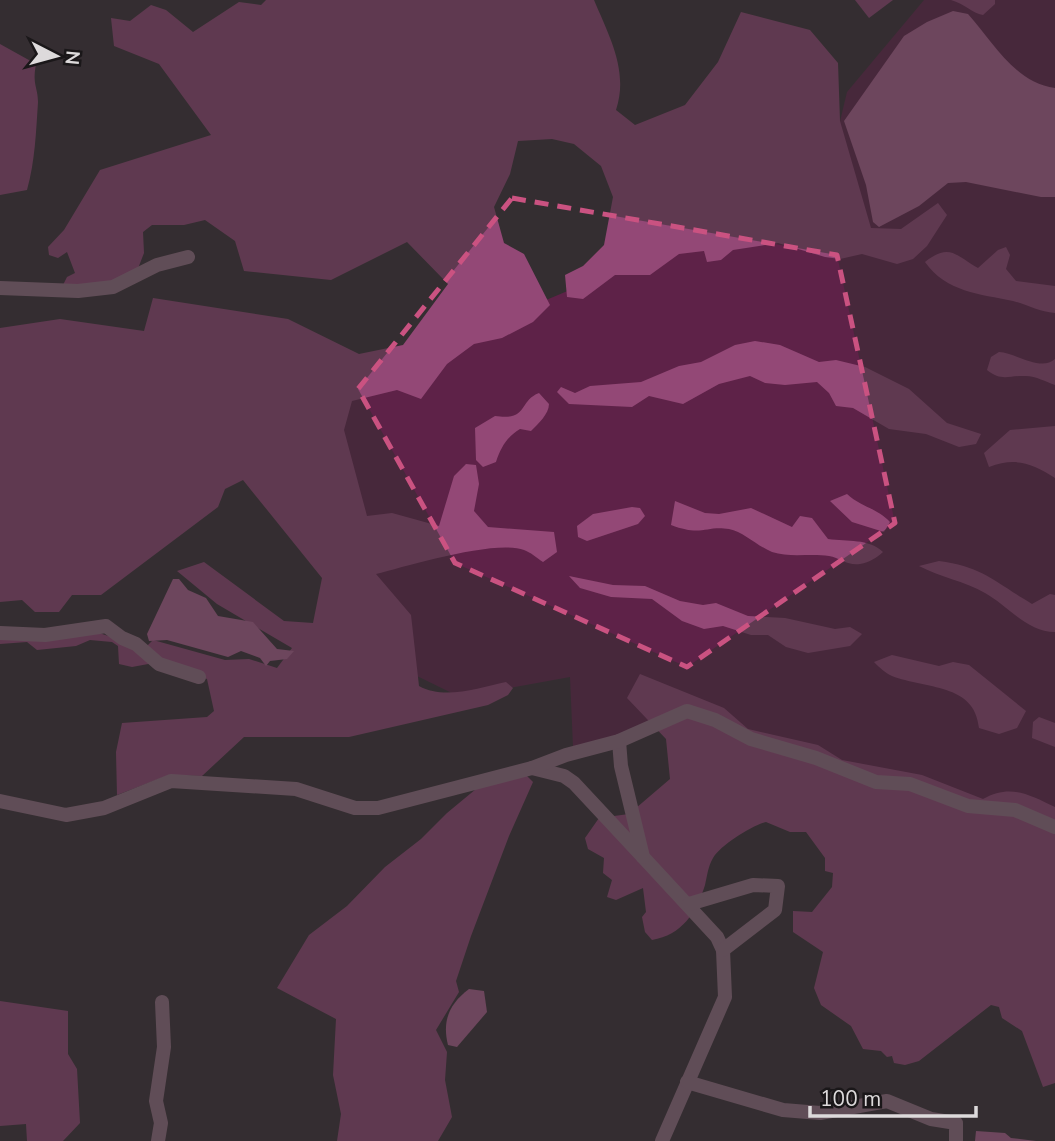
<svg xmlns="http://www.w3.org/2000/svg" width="1055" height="1141" font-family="'Nunito Sans',sans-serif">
<rect width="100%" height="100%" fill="#342e31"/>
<!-- green -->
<polygon fill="#5e2248" points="924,0 1055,0 1055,852 660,727 573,747 570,677 460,697 417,676 349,530 340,405 508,316 627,266 837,134 847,92"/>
<!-- forest -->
<g fill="#934876">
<path d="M 266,0 L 594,0 C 609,36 629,71 616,110 L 635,125 L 685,105 L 718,62 L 741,12 L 810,30 L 838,63 L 840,121 L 871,228 L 901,229 L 938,203 L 947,215 L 927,246 L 913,259 L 897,264 L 862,254 L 840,259 L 825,257 L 778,243 L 733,250 L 721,260 L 707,262 L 704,251 L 679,254 L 650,275 L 615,275 L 583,299 L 567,297 L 565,275 L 583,266 L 604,245 L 613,197 L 601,166 L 574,144 L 552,139 L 518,141 L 510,174 L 494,207 L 504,243 L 524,254 L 550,305 L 533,322 L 502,338 L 474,344 L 447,364 L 421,399 L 397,390 L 352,401 L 344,430 L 367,516 L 392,513 L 439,526 L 454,476 L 466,464 L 476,465 L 479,484 L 474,511 L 488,527 L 554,532 L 557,552 L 543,562 C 537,558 530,552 524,550 C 496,539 407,566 376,574 L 411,615 L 419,686 C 444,700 479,688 506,682 L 513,688 L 508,695 L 488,705 L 349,737 L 244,737 L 202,776 L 169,775 L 117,795 L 116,752 L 122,723 L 207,717 L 214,711 L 207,679 L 159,662 L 132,667 L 119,664 L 118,646 L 112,642 L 90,640 L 76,646 L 37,650 L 27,642 L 0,644 L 0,638 L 93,631 L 145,648 L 153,640 L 225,660 L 249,659 L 277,668 L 292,648 L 217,604 L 177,571 L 204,562 L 284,621 L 313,623 L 322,578 L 243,480 L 225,489 L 218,507 L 101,595 L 72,595 L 59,612 L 35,612 L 22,600 L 0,602 L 0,328 L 60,319 L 144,331 L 153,298 L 288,319 L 359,354 L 403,345 L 448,284 L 407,242 L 331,280 L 244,271 L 235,241 L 205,220 L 184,225 L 152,225 L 143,232 L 144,253 L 137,271 L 113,283 L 61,289 L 67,277 L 75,273 L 67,252 L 58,258 L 49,255 L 48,247 L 64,230 L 100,170 L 211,135 L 159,64 L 114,46 L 111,18 L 130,21 L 151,5 L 166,10 L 193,32 L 239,2 L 261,5 Z"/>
<polygon points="855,0 893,0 869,18"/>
<path d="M 951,0 L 995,0 L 995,4 L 983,15 C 972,13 965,4 951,0 Z"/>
<path d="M 0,44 L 36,64 C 32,85 38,87 38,102 C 36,132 35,161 27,190 L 0,195 Z"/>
<path d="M 1006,247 L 1010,255 L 1006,269 L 1016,281 L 1055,286 L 1055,313 C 1039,312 1028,305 1013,301 C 980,294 946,292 925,262 C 950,242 956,256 978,268 L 998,250 Z"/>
<polygon points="755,341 780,345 819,362 836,360 865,367 909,389 947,423 981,434 976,444 959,447 926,434 889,429 853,408 836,406 829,393 817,382 785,385 765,383 750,376 719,384 683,404 649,396 632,407 569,404 557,392 561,387 575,393 590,386 641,382 679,366 701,362 735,345"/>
<path d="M 999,352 C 1016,353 1041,372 1055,359 L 1055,385 C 1046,382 1036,376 1026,376 C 1009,375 1002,382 987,370 L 991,357 Z"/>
<path d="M 539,393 L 549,404 C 549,414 538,424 531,431 L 520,429 C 507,437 501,447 496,462 L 483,467 L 476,460 L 475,428 L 495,416 C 529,421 518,401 539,393 Z"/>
<path d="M 1055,426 L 1055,478 C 1032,463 1015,457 989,467 L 984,453 L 1010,430 Z"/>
<path d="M 847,494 C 861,507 877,508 890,522 L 884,532 L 852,522 L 830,501 Z"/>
<path d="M 675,501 L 705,513 L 719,514 L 751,508 L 792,527 L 800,516 L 812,518 L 828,539 C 848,542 868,538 883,552 C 876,558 870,562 860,564 C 848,566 840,558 829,556 C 811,553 790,558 772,552 C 757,546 744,532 729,529 C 706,525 702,537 671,525 Z"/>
<polygon points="632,507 640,508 645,516 638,524 587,541 578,537 577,526 593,514"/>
<path d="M 939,561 C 983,567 995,582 1032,604 L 1050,594 L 1055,595 L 1055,632 C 1027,632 1007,605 985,593 C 964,581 940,577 919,566 Z"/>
<polygon points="569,576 613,585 645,586 680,601 703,605 716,603 748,616 785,618 835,629 850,627 862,634 850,646 808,653 786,647 768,635 751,635 723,626 704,629 682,621 652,599 611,597 580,588"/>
<path d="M 892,655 L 939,666 L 953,662 L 969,665 L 1026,711 L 1017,728 L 999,734 L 979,728 C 975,683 925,689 892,676 C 885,673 879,667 874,662 Z"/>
<path d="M 640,674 L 724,708 L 748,729 L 818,745 L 842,760 L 922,775 L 983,799 C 1010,784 1028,794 1055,807 L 1055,1083 L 1043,1087 L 1022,1031 L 1002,1018 L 999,1007 L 991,1005 L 919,1061 L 905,1065 L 894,1063 L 892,1056 L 887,1057 L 881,1051 L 863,1049 L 851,1026 L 821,1005 L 814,988 L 823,952 L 793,932 L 793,911 L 812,912 L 832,887 L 833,873 L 825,871 L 825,858 L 806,832 L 790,832 L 766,822 C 751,826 721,845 713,858 C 708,866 707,877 705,885 C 696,913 682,935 652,940 L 645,932 L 642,917 L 646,912 L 643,888 L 616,900 L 607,897 L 612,880 L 603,873 L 604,858 L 588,849 L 585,838 L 599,818 L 629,814 L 670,779 L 666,739 L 627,698 Z"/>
<polygon points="1039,717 1055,723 1055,747 1032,738 1033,722"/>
<polygon points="525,774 533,782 509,836 471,936 456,981 459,992 436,1030 447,1052 445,1080 452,1117 438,1141 337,1141 341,1114 333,1075 336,1019 277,988 309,935 347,906 385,867 421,839 447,813 476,789"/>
<polygon points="0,1001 68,1011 68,1054 77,1069 80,1123 63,1141 27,1141 26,1124 0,1126"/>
</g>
<!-- water -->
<g fill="#b16492">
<path d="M 953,11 L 968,14 C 993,42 1015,83 1055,88 L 1055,197 L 1041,197 L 966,182 L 948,183 L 919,206 L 879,227 L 873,222 L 866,185 L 844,121 L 904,36 L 927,22 Z"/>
<polygon points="173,579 179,579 188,590 206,598 218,616 253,622 277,649 294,651 287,659 270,661 266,666 260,658 241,651 228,657 167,640 149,641 147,634"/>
<path d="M 469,989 L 484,991 L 487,1012 L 457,1047 L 448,1045 C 442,1021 449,1004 469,989 Z"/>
<polygon points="976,1131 1005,1133 1011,1138 1036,1141 975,1141"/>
</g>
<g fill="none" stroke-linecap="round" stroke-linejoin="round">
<!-- street -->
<g stroke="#967386" stroke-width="14">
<polyline points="0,288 78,291 113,287 157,265 188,257"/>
<polyline points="0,633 45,635 106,626 122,638 136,644 159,664 199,677"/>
<polyline points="619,741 621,766 643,857 717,937 723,950 725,997 662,1141"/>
<polyline points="532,768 564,776 574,783 643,857"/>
<polyline points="0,801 66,815 104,808 171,781 296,789 355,808 378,808 532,768 566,755 619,741 687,711 715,720 751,739 816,758 876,782 910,784 968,806 1015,810 1055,827"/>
<polyline points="689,904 753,885 778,886 775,910 723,950"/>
<polyline points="687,1082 783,1110 820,1113 887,1101 931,1119 956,1123 956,1141"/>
<polyline points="158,1141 161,1123 156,1101 164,1047 162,1002"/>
</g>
</g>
<!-- marked area -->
<path d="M0 0H1055V1141H0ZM 512,198 L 837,255 L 895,523 L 687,667 L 455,563 L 358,389 Z" fill="#342e31" fill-opacity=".55" fill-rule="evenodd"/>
<path fill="none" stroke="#ca5281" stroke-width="5" stroke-dasharray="14 9" stroke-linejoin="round" d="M 512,198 L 837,255 L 895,523 L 687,667 L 455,563 L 358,389 Z"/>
<!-- north arrow -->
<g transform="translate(56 56) rotate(96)" stroke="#1a1719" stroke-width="5" paint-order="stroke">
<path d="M0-5L12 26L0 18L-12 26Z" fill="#dddadb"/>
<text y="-10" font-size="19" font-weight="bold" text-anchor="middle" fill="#dddadb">N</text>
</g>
<!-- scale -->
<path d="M810 1106v10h166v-10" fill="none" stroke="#dddadb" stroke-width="3.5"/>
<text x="820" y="1106" font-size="21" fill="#dddadb" stroke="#1a1719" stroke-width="5" paint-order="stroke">100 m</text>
</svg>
